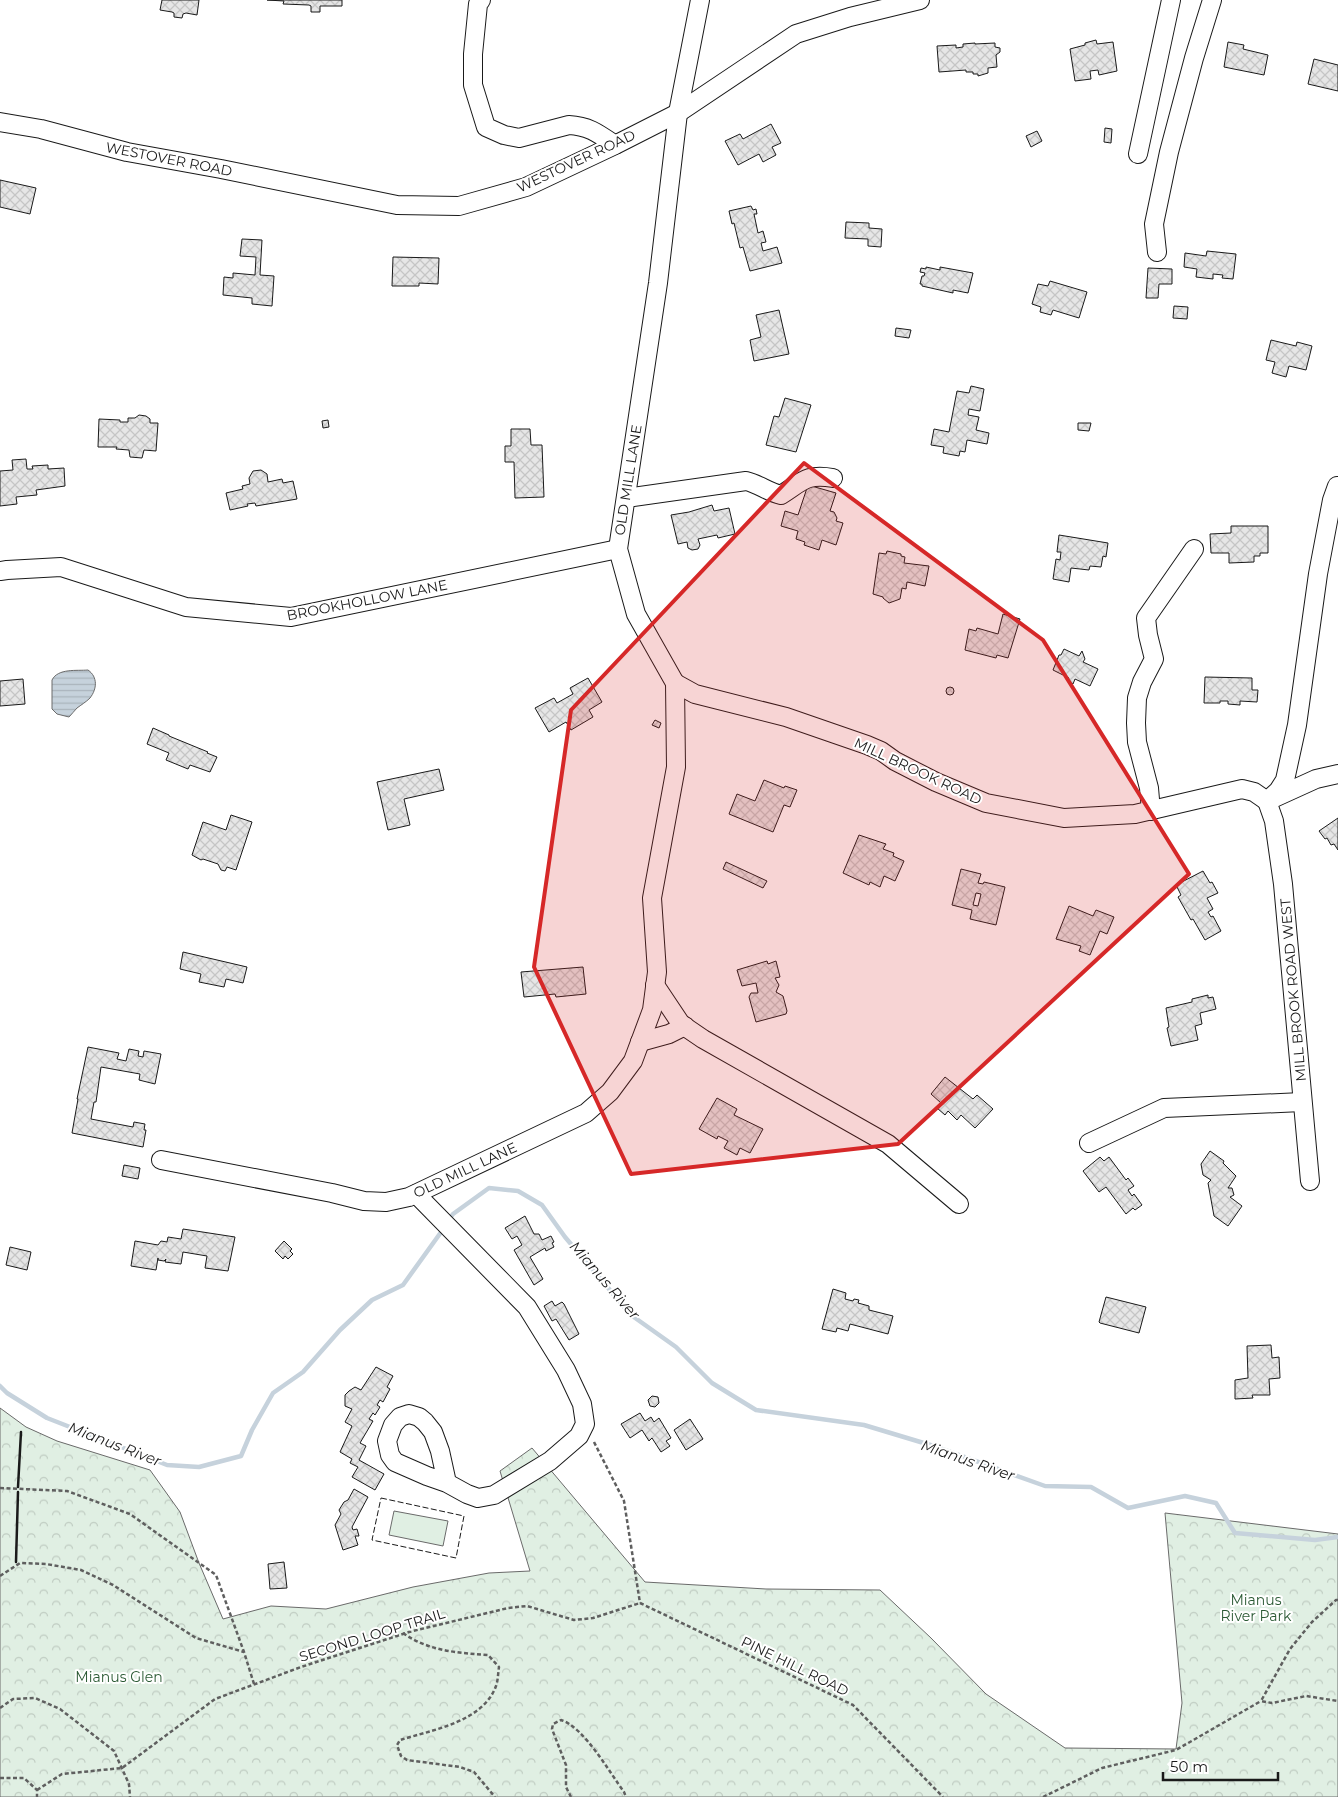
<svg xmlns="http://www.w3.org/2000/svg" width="1338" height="1797" font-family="Montserrat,sans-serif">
<defs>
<pattern id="park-crowns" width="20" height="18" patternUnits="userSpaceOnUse" patternTransform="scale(1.25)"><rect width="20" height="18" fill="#e0efe3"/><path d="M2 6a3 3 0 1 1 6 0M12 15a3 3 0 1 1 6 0" fill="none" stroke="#c0ccc2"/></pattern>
<pattern id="water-rules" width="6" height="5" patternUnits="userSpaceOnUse" patternTransform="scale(1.25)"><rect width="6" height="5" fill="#c6d2dc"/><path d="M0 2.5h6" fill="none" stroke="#aab4bc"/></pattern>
<pattern id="building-cross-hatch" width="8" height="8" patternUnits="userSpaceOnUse" patternTransform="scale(1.25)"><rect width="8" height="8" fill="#e6e6e6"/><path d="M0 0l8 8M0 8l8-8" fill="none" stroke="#c5c5c5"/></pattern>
</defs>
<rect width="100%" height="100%" fill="#fff"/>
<!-- park -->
<polygon fill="url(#park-crowns)" stroke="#6a6a6a" points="0,1408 26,1427 57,1441 150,1470 180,1512 199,1563 223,1619 271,1606 326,1609 413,1587 489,1573 530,1571 500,1471 532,1448 645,1582 766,1589 880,1590 931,1638 986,1694 1065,1748 1176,1749 1182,1703 1165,1513 1338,1534 1338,1797 0,1797"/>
<!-- pitch -->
<polygon fill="#e0efe3" stroke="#6a6a6a" points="394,1511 448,1521 443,1546 389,1535"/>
<!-- water -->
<path fill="url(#water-rules)" stroke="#6a6a6a" d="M 88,670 C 98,677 97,689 90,698 C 86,702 81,705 77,708 C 74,711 72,714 69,717 L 57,714 L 52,709 L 52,680 C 58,668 77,671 88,670 Z"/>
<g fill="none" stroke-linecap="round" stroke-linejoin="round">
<!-- stream -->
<g stroke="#c6d2dc" stroke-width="4.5">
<polyline points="448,1221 453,1214 489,1188 518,1191 542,1205 565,1237 631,1315 676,1347 712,1383 756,1410 864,1425 937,1447 1045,1486 1091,1487 1128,1508 1185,1496 1216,1503 1235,1533 1315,1540 1338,1537"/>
<polyline points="0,1386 7,1393 47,1418 167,1465 199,1467 241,1456 252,1430 273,1393 303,1372 340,1330 372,1300 403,1285 444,1228"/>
</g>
</g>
<!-- building -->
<g fill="url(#building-cross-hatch)" stroke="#1a1a1a" fill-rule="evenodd">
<polygon points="162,0 199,0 197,15 186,13 183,14 182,18 174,17 174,13 172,12 160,10"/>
<polygon points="267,0 342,0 342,6 320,6 320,12 311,12 311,6 309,5 283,4 284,1"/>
<polygon points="1096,40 1097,44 1113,42 1117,71 1099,75 1098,70 1090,71 1091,79 1075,81 1070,49 1085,45 1085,43"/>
<polygon points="1228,42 1244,45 1243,49 1268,55 1264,75 1224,67"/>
<polygon points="975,43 975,44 995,43 995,47 1000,48 1000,52 996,55 997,67 988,68 988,73 978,76 978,74 973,74 973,72 966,72 966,70 939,72 937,46 956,45 956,48 963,47 963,44"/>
<polygon points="1314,59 1338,65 1338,91 1308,84"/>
<polygon points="771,124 781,143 772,147 776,155 763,162 759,154 738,165 725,141 740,134 743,139"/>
<polygon points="1105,128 1112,129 1111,143 1104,142"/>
<polygon points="1037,131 1042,141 1031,147 1026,136"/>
<polygon points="0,180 36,188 30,214 0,207"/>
<polygon points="751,206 753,210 756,209 757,214 754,214 758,233 763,231 766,242 761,243 763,251 777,247 782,263 750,271 743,247 740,248 734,223 732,224 729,211"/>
<polygon points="846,222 869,223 869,228 882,229 881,247 868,246 868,239 845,238"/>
<polygon points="242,239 262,240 260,275 274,276 272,306 252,304 252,298 223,295 224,277 233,278 233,273 255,275 256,257 240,256"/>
<polygon points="1207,251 1236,254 1233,279 1222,278 1223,275 1213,274 1213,279 1196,277 1197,269 1184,267 1185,253 1206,256"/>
<polygon points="393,257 439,258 438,284 419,283 419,286 392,286"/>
<polygon points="926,267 940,270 940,267 973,273 968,293 953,290 953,293 922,286 922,284 920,284 922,276 924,276 925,273 920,272 921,268 926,269"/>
<polygon points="1148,268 1172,269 1172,284 1159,284 1158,298 1146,298"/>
<polygon points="1050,281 1087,292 1079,318 1053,310 1051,315 1040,312 1041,307 1032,304 1038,284 1048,286"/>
<polygon points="1174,306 1188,307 1187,319 1173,318"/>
<polygon points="779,310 789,354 754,361 750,340 761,337 756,315"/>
<polygon points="896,328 911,330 909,338 895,336"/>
<polygon points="1271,340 1296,346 1297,342 1312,346 1306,370 1289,366 1286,377 1272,373 1275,362 1266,360"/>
<polygon points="971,386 984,389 980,411 969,409 968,415 979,417 976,430 989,433 987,444 967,440 965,452 960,451 959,456 943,453 944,447 931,445 934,429 949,432 957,391 969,393"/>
<polygon points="785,398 811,405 796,452 766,445 774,416 779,417"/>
<polygon points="139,415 146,416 150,419 150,423 158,423 156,451 144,450 142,458 130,457 129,450 116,449 117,447 98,447 99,419 120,420 120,422 128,422 128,418 135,418"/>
<polygon points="328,420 329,427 323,428 322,421"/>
<polygon points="1078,423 1091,423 1089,431 1078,430"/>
<polygon points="511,429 530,429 531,445 542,445 544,497 515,498 514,462 505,462 505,446 511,446"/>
<polygon points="26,459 27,469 33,469 32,466 48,465 48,469 64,468 65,486 36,490 37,495 16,497 17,504 0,506 0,471 13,470 12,460"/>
<polygon points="261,470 267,474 268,482 282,479 283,483 293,481 297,499 256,506 255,503 247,504 248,506 230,510 226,493 243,489 242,486 250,484 249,478 253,471"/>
<polygon points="808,485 836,493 830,511 834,512 837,518 836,521 843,523 836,545 822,540 819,550 804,545 805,542 796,539 798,531 781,526 785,511 798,515"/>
<polygon points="712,505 714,511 729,508 735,534 718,538 717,535 698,539 700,545 698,549 692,550 688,548 687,542 678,544 671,515 689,512"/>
<polygon points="1231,526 1268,526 1268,553 1260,553 1260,556 1254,556 1254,562 1229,563 1229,553 1211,553 1210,534 1231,533"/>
<polygon points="1059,535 1108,543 1106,557 1103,556 1101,567 1090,566 1089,570 1071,568 1069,582 1053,579 1056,559 1060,560 1061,552 1057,552"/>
<polygon points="887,551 901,554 901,556 905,557 904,563 929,566 925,586 907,582 906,589 902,588 900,599 889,603 883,598 883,597 873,594 879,553 886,554"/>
<polygon points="1003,614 1020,619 1008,658 997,655 996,658 965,650 969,629 976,631 977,628 998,634"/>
<polygon points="1064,649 1079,656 1082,651 1085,659 1083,662 1098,669 1090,686 1075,679 1073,684 1067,681 1069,678 1053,670 1059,655 1061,655"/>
<polygon points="1205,677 1252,678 1252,690 1258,690 1257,702 1240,701 1240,705 1228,704 1228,701 1220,701 1220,703 1204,703"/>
<polygon points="588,678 602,702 589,710 593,717 571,730 566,722 549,732 535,708 554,698 557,703 573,694 570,688"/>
<polygon points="23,679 25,704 0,706 0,681"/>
<circle cx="950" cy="691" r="4"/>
<polygon points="655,720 661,723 659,728 652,725"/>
<polygon points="153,728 169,735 169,736 208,752 207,753 217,757 210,772 190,765 188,769 166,760 169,753 147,744"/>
<polygon points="439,769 444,790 404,799 410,825 388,830 377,782"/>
<polygon points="764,780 784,788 785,786 797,790 790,807 784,805 773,832 729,814 737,794 755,801"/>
<polygon points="231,815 252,822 236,870 227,867 225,871 221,870 218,864 203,859 201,860 192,855 203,822 226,830"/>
<polygon points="1338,818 1338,850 1334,844 1331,845 1327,838 1325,839 1319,831"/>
<polygon points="859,835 886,844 883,849 894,853 893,856 904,861 895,881 884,876 880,887 870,882 869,885 843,873"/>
<polygon points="726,862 767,881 763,888 723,869"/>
<path d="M 961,869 L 981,874 L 978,883 L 983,884 L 984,882 L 1005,887 L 996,925 L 970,919 L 972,910 L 952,905 ZM 976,893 L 981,894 L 978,906 L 973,905 Z"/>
<polygon points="1203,871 1210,883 1212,882 1218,893 1207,898 1213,909 1208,912 1211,917 1213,916 1221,931 1205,940 1193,919 1191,920 1178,897 1181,895 1176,885"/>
<polygon points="1069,906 1093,916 1096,910 1114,917 1107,934 1100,931 1090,955 1079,951 1081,946 1056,939"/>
<polygon points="183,952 247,967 243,983 226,979 224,987 199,982 201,974 180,969"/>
<polygon points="767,961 768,964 776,961 780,977 775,978 779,985 776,992 783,996 787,1011 786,1014 756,1022 749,997 751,993 758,993 756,983 742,986 737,970"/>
<polygon points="583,967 586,994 556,997 555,994 524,997 521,972"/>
<polygon points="1208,995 1208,998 1213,997 1216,1009 1200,1013 1202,1024 1195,1026 1198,1040 1171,1046 1167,1028 1169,1027 1166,1008 1192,1002 1192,999"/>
<polygon points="88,1047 119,1053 117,1059 126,1061 129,1049 139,1051 138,1056 143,1057 144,1051 161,1054 155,1084 139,1080 140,1074 101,1067 96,1102 94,1102 91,1119 133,1127 134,1122 145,1124 144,1130 146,1130 143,1147 72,1133 78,1099 77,1099"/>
<polygon points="945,1077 973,1099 977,1095 993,1109 975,1128 961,1115 957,1120 948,1111 945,1115 937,1108 941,1103 931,1094"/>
<polygon points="717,1098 737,1109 734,1115 763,1129 750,1153 740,1148 737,1155 724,1148 728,1141 718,1136 717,1139 699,1129"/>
<polygon points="1210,1151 1224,1161 1223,1163 1236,1176 1228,1188 1232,1188 1234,1195 1230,1197 1242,1206 1228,1226 1214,1216 1208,1183 1211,1180 1203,1175 1201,1164"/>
<polygon points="1100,1157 1104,1161 1109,1157 1126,1180 1128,1178 1134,1186 1128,1190 1132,1196 1134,1194 1142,1205 1135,1210 1133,1208 1126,1214 1106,1187 1099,1192 1083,1171"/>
<polygon points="124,1165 140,1168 138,1179 122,1176"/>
<polygon points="525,1216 534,1234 539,1234 542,1240 551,1236 554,1242 552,1243 554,1247 546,1251 545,1248 530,1257 543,1279 534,1285 514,1250 522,1245 517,1236 512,1239 505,1228"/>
<polygon points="183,1229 235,1237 228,1271 205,1268 207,1256 183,1252 181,1264 165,1262 166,1259 164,1261 158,1260 158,1258 156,1270 131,1266 135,1241 158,1245 161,1241 167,1242 168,1237 181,1239"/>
<polygon points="284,1241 292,1249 290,1251 293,1254 288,1259 285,1256 283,1259 275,1251"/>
<polygon points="10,1247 31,1252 27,1270 6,1265"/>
<polygon points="833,1289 846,1293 845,1299 853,1301 854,1299 859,1300 858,1303 869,1306 869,1310 893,1316 888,1334 850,1324 848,1331 837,1328 836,1332 822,1329"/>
<polygon points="1106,1297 1146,1307 1139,1333 1100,1323 1099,1322"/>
<polygon points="552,1301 555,1306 562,1302 564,1304 579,1334 569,1340 556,1319 552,1321 544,1306"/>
<polygon points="1271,1345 1272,1358 1279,1357 1280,1378 1269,1379 1270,1395 1252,1395 1253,1398 1235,1399 1235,1380 1248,1378 1247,1346"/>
<polygon points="376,1367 393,1376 387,1387 390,1389 383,1402 380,1400 377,1405 380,1407 375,1415 373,1413 369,1419 373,1421 360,1443 366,1446 359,1460 384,1474 375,1490 352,1477 358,1467 350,1463 352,1459 340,1452 352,1426 345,1422 352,1409 345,1406 345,1395 349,1391 355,1387 361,1390"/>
<polygon points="652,1396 658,1397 659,1403 655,1407 650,1406 648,1400"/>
<polygon points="640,1413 645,1421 651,1417 654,1422 659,1418 671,1438 666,1441 670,1446 661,1452 652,1438 649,1441 642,1430 630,1438 621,1424"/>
<polygon points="690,1419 703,1439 686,1450 674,1430"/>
<polygon points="354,1489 368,1497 352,1527 353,1530 357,1529 359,1536 355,1536 358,1545 343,1550 335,1525 341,1514 339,1510 344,1502 348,1500"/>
<polygon points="284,1562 287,1588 270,1589 268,1564"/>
</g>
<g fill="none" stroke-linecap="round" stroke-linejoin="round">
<!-- minor casing -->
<g stroke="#1a1a1a" stroke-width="20">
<g id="minor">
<path d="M 481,0 L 478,4 L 473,54 L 473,85 L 486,127 L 504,135 L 519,138 L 569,125 C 589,126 599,134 615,145"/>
<polyline points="0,122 41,129 127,152 221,169 397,205 459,206 526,187 615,145 678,113 796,34 850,17 920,0"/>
<polyline points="1138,154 1171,0"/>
<polyline points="1157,252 1154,224 1169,152 1194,58 1212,0"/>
<path d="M 626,498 L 746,481 C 759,484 768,492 781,495 C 802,482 806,473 833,478"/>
<polyline points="0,571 7,570 61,567 186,607 291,617 618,549"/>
<polyline points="675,683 695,694 786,717 867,745 881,751 895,761 936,782 986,803 1064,818 1135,814 1242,789 1254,792 1267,801"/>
<polyline points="1272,799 1316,779 1338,774"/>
<polyline points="1267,801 1274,821 1283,884 1310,1181"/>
<polyline points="1267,801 1278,791 1285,780 1297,725 1318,574 1332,500 1337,486"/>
<polyline points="1151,811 1149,788 1137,742 1136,723 1137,698 1142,682 1154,659 1148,635 1146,618 1194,549"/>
<polyline points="655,985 681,1024 703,1039 888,1144 959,1204"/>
<polyline points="640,1042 669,1034 685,1026"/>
<polyline points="1089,1143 1164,1108 1302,1102"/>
<polyline points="161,1160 332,1193 364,1201 386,1202 409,1197 586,1113 610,1092 633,1061 652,1010 657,972 652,898 676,767 675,683 636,614 618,549 658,283 678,113 700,0"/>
<polyline points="416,1194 527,1307 566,1370 582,1404 585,1424 579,1436 550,1461 494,1495 478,1498 467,1494 447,1483 427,1476 395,1462 390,1455 387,1441 393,1425 400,1417 409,1414 419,1417 425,1422 433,1432 440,1451 447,1483"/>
</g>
</g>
<!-- path -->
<g stroke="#5f5f5f" stroke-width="2.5" stroke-dasharray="4 2.5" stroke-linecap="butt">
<polyline points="594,1442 624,1501 640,1603"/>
<polyline points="0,1488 67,1491 130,1514 216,1575 244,1652 254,1684"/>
<polyline points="0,1576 20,1563 46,1564 81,1570 113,1585 196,1638 244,1652"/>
<polyline points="1338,1600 1336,1600 1312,1622 1290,1649 1261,1701 1272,1703 1306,1696 1338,1701"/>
<polyline points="640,1603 853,1705 943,1797"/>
<path d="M 403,1633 C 428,1651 458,1653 488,1655 L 499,1667 C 498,1673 498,1681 496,1686 C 483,1722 432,1730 400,1740 L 397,1745 L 401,1756 L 407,1760 L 460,1767 L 474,1772 L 495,1797"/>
<polyline points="0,1708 13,1699 35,1698 60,1709 114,1751 129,1784 130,1797"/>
<polyline points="0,1778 24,1778 37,1790 37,1797"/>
<polyline points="37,1790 62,1774 122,1768 215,1699 301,1667 409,1632 508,1608 527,1606 574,1620 593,1618 640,1603"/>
<path d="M 571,1797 L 566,1787 L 566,1765 L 552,1729 L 553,1724 L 561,1720 C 584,1727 610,1773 624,1792 L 626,1797"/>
<polyline points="1043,1797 1102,1768 1176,1750 1261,1701"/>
</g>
<!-- minor -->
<use href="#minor" stroke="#fff" stroke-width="18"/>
<!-- fence -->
<polygon stroke="#1a1a1a" stroke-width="1" stroke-dasharray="6 2.5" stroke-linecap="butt" points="381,1498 464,1516 456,1558 372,1540"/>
<!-- wall -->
<g stroke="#1a1a1a" stroke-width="2.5">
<polyline points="18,1487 21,1432"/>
<polyline points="16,1562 18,1492"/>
</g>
</g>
<!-- marked area -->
<path fill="#d62828" fill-opacity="0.2" stroke="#d62828" stroke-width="4" stroke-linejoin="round" d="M 804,463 L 1043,640 L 1189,874 L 898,1144 L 631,1174 L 534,967 L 571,710 Z"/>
<g text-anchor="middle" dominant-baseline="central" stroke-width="4" stroke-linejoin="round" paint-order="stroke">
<!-- street labels -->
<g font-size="14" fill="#1a1a1a" stroke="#fff">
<text transform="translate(169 159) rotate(11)">WESTOVER ROAD</text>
<text transform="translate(576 161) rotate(-25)">WESTOVER ROAD</text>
<text transform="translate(628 480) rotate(-81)">OLD MILL LANE</text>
<text transform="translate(367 600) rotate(-11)">BROOKHOLLOW LANE</text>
<text transform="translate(918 771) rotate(25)">MILL BROOK ROAD</text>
<text transform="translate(1293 990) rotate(-95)">MILL BROOK ROAD WEST</text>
<text transform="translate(465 1170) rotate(-25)">OLD MILL LANE</text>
<text transform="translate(372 1635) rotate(-17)">SECOND LOOP TRAIL</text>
<text transform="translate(795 1666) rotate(26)">PINE HILL ROAD</text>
</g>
<!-- park labels -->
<g font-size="14" fill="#2b5a34" stroke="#fff">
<text x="1256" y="1600">Mianus<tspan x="1256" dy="16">River Park</tspan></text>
<text x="119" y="1677">Mianus Glen</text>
</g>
<!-- water labels -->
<g font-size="15" font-style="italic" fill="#1a1a1a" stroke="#fff">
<text transform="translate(605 1280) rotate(49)">Mianus River</text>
<text transform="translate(115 1444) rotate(21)">Mianus River</text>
<text transform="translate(968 1460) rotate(19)">Mianus River</text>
</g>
</g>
<!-- scale -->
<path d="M1163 1772v8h115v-8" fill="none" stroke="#1a1a1a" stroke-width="2.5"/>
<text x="1170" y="1772" font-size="15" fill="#1a1a1a" stroke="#ffffff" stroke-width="4" paint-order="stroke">50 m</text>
</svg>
